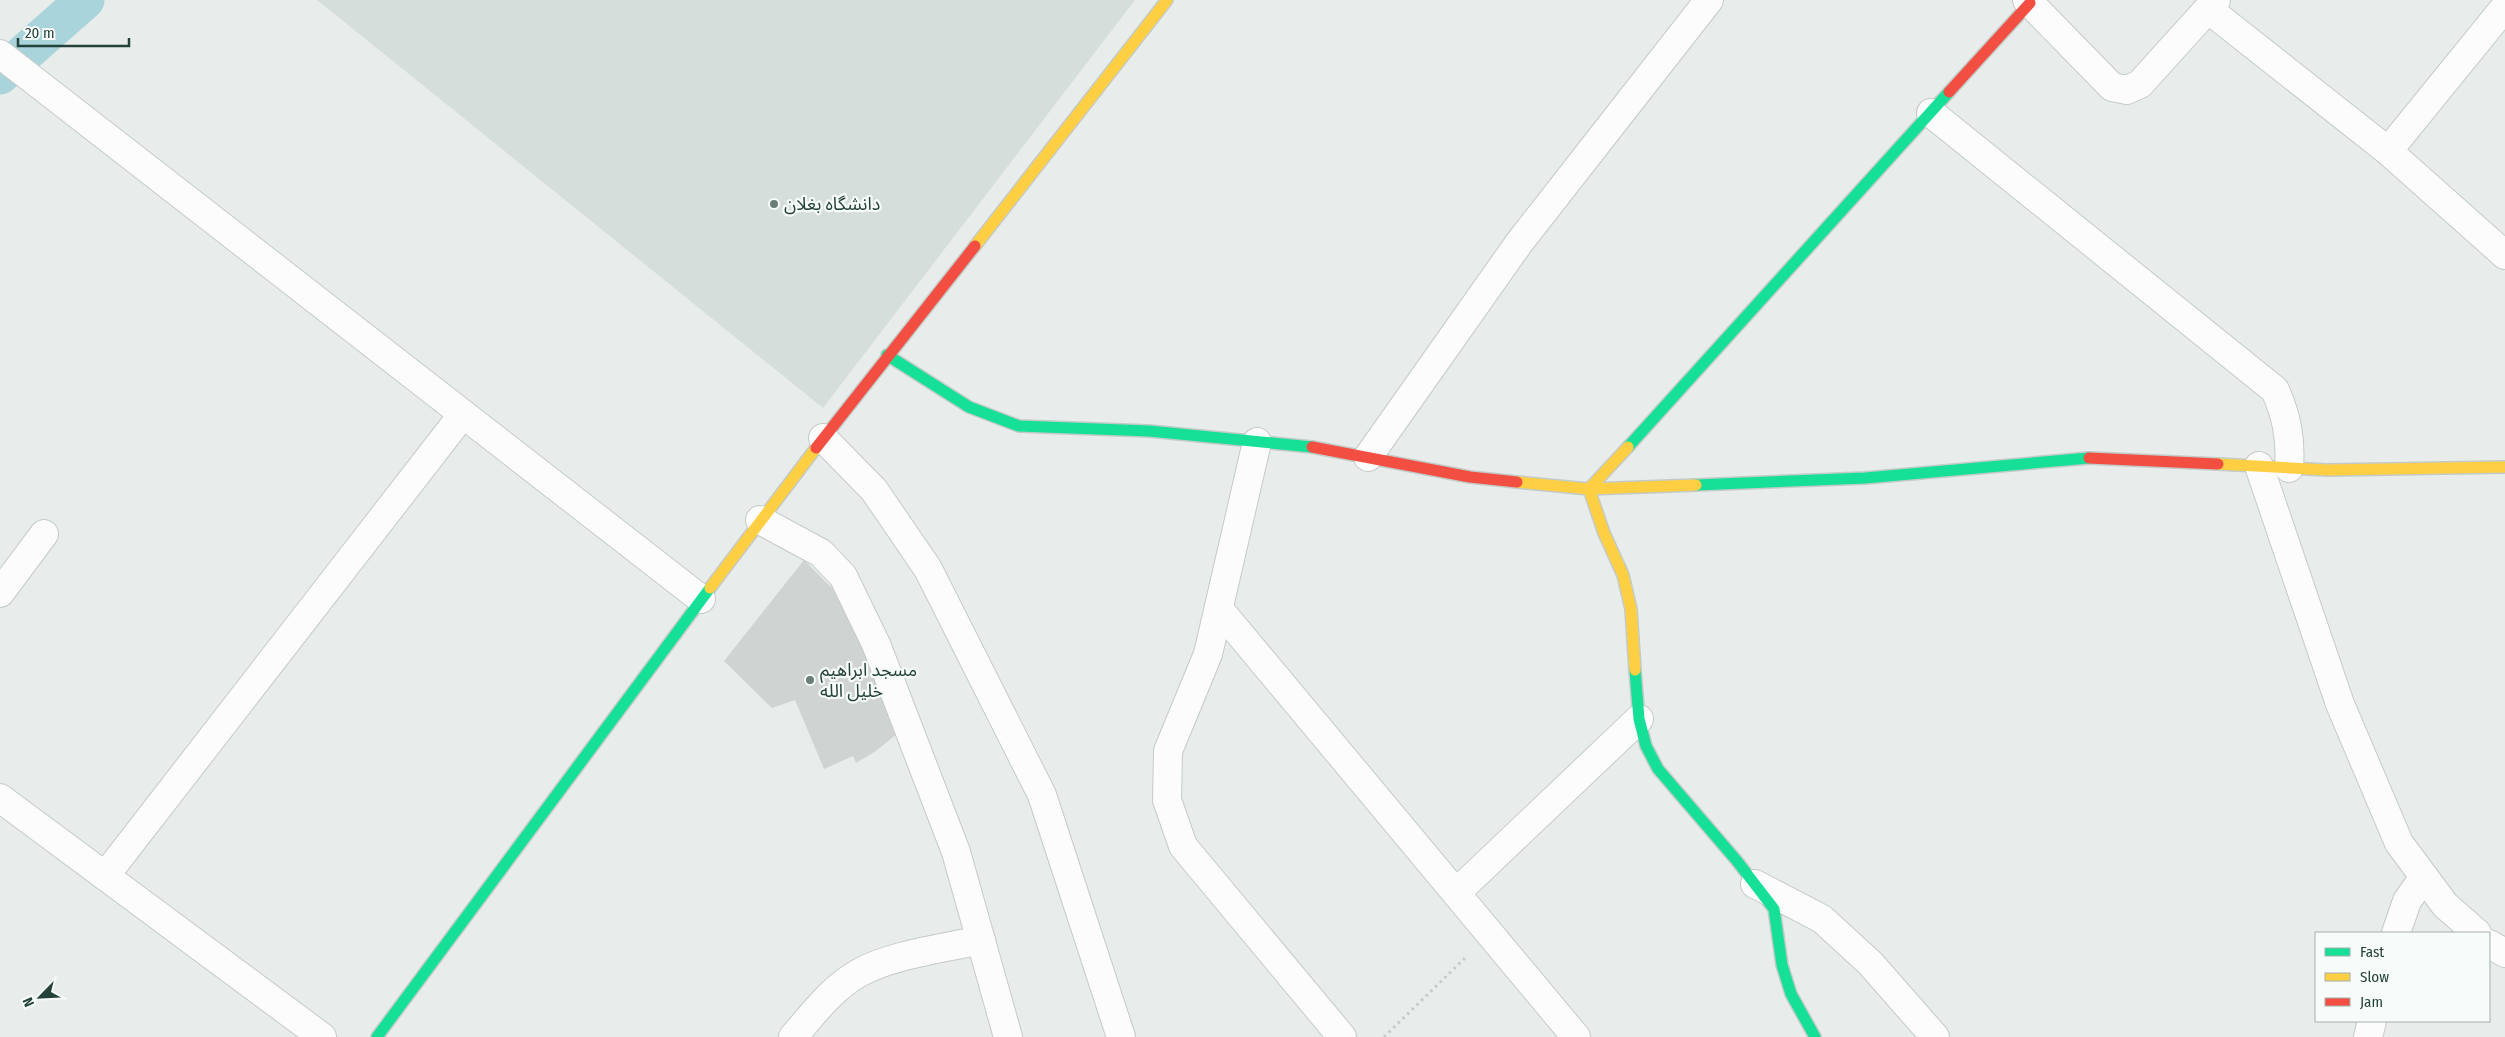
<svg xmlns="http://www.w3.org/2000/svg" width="2505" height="1037" font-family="'Fira Sans Condensed','Noto Sans Arabic',sans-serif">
<rect width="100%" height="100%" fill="#e8edeb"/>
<!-- built -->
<polygon fill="#d6dedb" points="317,0 1135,0 823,408"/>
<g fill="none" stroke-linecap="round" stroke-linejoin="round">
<!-- canal -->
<polyline stroke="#a9d4db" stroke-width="39" points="0,75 85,0"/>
</g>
<!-- building -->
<polygon fill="#cfd4d2" points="804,560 832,588 865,651 898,733 876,751 856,763 853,756 824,769 795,700 772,708 724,661"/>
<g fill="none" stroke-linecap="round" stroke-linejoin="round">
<!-- street casing -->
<g stroke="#c5cac8" stroke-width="30">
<g id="street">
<polyline points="2027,0 2112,87 2127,90 2140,84 2216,0"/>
<polyline points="2208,9 2388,151 2505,255"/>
<polyline points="0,54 701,599"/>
<path d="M 1931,113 L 2275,390 C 2287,417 2291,439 2289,468"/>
<polyline points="2388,151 2505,7"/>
<polyline points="823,438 874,490 928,569 1042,795 1121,1037"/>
<polyline points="1257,442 1208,654 1168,751 1167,800 1183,846 1342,1037"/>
<polyline points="1368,457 1519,243 1709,0"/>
<polyline points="2259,466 2340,704 2399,843 2445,905 2477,933"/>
<polyline points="760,520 821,553 843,576 876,644 956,852 1008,1037"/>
<polyline points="0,593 44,534"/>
<polyline points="1219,609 1576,1037"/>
<polyline points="0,798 322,1037"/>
<polyline points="105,876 463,414"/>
<polyline points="1755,884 1822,919 1870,963 1935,1037"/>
<polyline points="1456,893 1639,719"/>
<polyline points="2396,933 2407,901 2424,877"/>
<polyline points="2489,944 2505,953"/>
<path d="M 793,1037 C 813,1014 832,988 859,973 C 890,955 945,948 981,940"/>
<polyline points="2368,1037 2372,1021"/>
</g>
</g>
<!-- fast casing -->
<g stroke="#c3cbc8" stroke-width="14">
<g id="fast">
<polyline points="887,355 969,407 1019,426 1149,431 1312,447"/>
<polyline points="1628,447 1949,92"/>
<polyline points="1696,485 1865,478 2089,458"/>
<polyline points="1635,670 1639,719 1646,746 1658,769 1737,861 1774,909 1782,965 1791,994 1815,1037"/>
<polyline points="377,1037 710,588"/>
</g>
</g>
<!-- slow casing -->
<g stroke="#c3cbc8" stroke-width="14">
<g id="slow">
<polyline points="975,246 1167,0"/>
<polyline points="1628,447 1589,489 1604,533 1623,575 1631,609 1635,670"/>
<polyline points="2218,464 2327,470 2505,467"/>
<polyline points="1517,482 1589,489 1696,485"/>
<polyline points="710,588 816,448"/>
</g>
</g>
<!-- jam casing -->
<g stroke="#c3cbc8" stroke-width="14">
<g id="jam">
<polyline points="1949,92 2030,3"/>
<polyline points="1312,447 1470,477 1517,482"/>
<polyline points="816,448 975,246"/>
<polyline points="2089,458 2218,464"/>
</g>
</g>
<!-- path -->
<polyline stroke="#c3ccca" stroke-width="3" stroke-dasharray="2.5 4" stroke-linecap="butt" points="1384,1037 1466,957"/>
<!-- street -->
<use href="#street" stroke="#fcfcfc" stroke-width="28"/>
<!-- fast -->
<use href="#fast" stroke="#16e098" stroke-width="11"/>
<!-- slow -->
<use href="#slow" stroke="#ffcf43" stroke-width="11"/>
<!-- jam -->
<use href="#jam" stroke="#f24e42" stroke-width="11"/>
</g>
<!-- markers -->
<g fill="#697e78" stroke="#f7fbf9" stroke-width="2">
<circle cx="774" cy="204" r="5"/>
<circle cx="810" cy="680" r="5"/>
</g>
<g text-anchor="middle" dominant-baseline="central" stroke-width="4.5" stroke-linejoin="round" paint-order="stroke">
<!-- poi labels -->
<g font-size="18" fill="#24423a" stroke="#f7fbf9" text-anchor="start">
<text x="784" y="204">دانشگاه بغلان</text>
<text x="820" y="670">مسجد ابراهیم<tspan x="820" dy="21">خلیل الله</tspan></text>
</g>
</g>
<!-- legend -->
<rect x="2315" y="932" width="175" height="90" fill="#f7fbf9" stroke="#a3b1ad"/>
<rect x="2325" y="948" width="25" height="8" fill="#16e098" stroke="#a3b1ad"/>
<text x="2360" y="957" font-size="15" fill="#24423a">Fast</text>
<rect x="2325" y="973" width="25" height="8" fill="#ffcf43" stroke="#a3b1ad"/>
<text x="2360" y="982" font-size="15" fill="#24423a">Slow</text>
<rect x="2325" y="998" width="25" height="8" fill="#f24e42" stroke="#a3b1ad"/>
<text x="2360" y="1007" font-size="15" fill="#24423a">Jam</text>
<!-- north arrow -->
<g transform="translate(40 997) rotate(246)" stroke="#f7fbf9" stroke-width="4" paint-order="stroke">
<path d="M0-4L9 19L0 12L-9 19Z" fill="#24423a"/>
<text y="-8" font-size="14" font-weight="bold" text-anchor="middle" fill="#24423a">N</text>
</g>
<!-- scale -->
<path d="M18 38v8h111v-8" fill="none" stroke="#24423a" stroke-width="2.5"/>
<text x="25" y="38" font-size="15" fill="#24423a" stroke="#f7fbf9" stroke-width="4" paint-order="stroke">20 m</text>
</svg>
